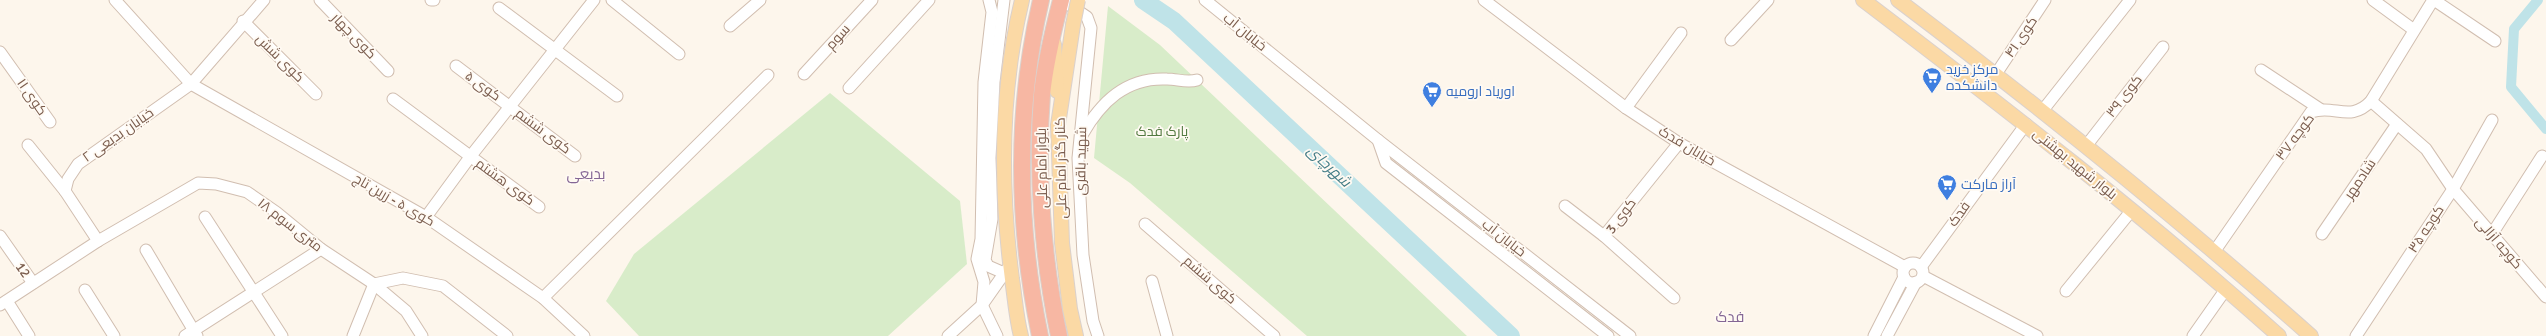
<svg xmlns="http://www.w3.org/2000/svg" width="2546" height="336" font-family="Signika,Cairo,sans-serif">
<rect width="100%" height="100%" fill="#fdf6ec"/>
<!-- green -->
<g fill="#d8ecc9">
<polygon points="1108,6 1160,45 1467,336 1307,336 1130,183 1094,158"/>
<polygon points="830,93 960,201 967,264 888,336 639,336 606,301 634,254"/>
</g>
<g fill="none" stroke-linecap="round" stroke-linejoin="round">
<!-- canal -->
<polyline stroke="#bfe3e8" stroke-width="10" points="2538,0 2514,29 2511,87 2546,129"/>
<!-- river -->
<polyline stroke="#bfe3e8" stroke-width="18" points="1143,0 1174,21 1511,336"/>
<!-- minor casing -->
<g stroke="#d1beb0" stroke-width="13">
<g id="minor">
<polyline points="115,0 191,84 426,217 543,298 584,336"/>
<polyline points="320,0 388,71"/>
<polyline points="431,0 434,0"/>
<polyline points="612,0 679,54"/>
<polyline points="989,0 992,12 984,82 981,239 977,259 984,282 982,305 997,336"/>
<polyline points="1004,0 994,82 990,158 992,219 985,260 988,266 1004,273"/>
<polyline points="1062,0 1087,17 1091,28 1078,158 1083,255 1093,321 1098,336"/>
<polyline points="1205,0 1378,140 1630,336"/>
<polyline points="1484,0 1626,108 1679,143 1905,267"/>
<polyline points="2373,0 2414,30"/>
<polyline points="2434,0 2495,41"/>
<polyline points="499,8 617,96"/>
<polyline points="243,21 316,94"/>
<polyline points="730,26 760,0"/>
<polyline points="1731,40 1768,0"/>
<polyline points="0,52 50,122"/>
<polyline points="456,66 575,156"/>
<polyline points="2261,70 2320,109"/>
<polyline points="804,74 872,0"/>
<polyline points="1996,74 2045,0"/>
<polyline points="849,88 929,0"/>
<polyline points="393,99 539,207"/>
<polyline points="2371,101 2426,149 2453,189 2546,297"/>
<polyline points="1626,108 1681,33"/>
<polyline points="2043,110 2130,0"/>
<path d="M 1082,135 C 1101,102 1126,77 1167,79 C 1177,79 1187,83 1197,80"/>
<polyline points="1378,140 1386,163 1608,336"/>
<polyline points="28,145 65,191"/>
<polyline points="2086,146 2163,47"/>
<polyline points="1565,206 1604,236"/>
<polyline points="205,217 282,336"/>
<polyline points="426,217 470,157 594,0"/>
<polyline points="1145,224 1274,336"/>
<polyline points="2322,234 2397,124"/>
<polyline points="2492,234 2542,156"/>
<polyline points="0,236 33,283"/>
<polyline points="98,241 65,191 68,179 78,164 191,84 264,0"/>
<polyline points="146,250 197,336"/>
<path d="M 2214,252 L 2311,112 C 2335,104 2350,123 2371,101 L 2433,0"/>
<circle cx="1913" cy="273" r="10"/>
<polyline points="1921,267 2026,124"/>
<polyline points="1923,276 2037,336"/>
<polyline points="1152,281 1167,336"/>
<polyline points="374,284 403,278 443,286 507,336"/>
<polyline points="85,290 114,336"/>
<polyline points="2066,291 2132,210"/>
<polyline points="543,298 768,75"/>
<polyline points="1674,298 1604,236 1679,143"/>
<polyline points="7,301 29,336"/>
<polyline points="0,305 98,241 198,183 216,184 247,192 276,212 321,249 374,284 406,311 422,336"/>
<polyline points="185,336 321,249"/>
<polyline points="353,336 374,284"/>
<polyline points="948,336 982,305 1008,268"/>
<polyline points="1874,336 1904,277"/>
<polyline points="1887,336 1916,282"/>
<polyline points="2193,336 2226,289"/>
<polyline points="2356,336 2453,189 2492,120"/>
</g>
</g>
<!-- major casing -->
<g stroke="#dad1cd" stroke-width="16">
<g id="major">
<path d="M 1863,0 C 2005,108 2146,217 2279,336"/>
<path d="M 1898,0 C 2040,107 2178,218 2311,336"/>
<polyline points="1073,25 1058,125 1062,243 1070,309 1076,336"/>
<polyline points="1054,44 1057,91"/>
<path d="M 1021,336 C 1016,317 1015,298 1012,279 C 1000,186 1000,91 1022,0"/>
</g>
</g>
<!-- highway casing -->
<g stroke="#dad1cd" stroke-width="18">
<g id="highway">
<path d="M 1040,336 C 1017,225 1015,111 1041,0"/>
<path d="M 1059,336 C 1043,261 1036,172 1042,95 C 1045,64 1053,31 1061,0"/>
</g>
</g>
<!-- minor -->
<use href="#minor" stroke="#fff" stroke-width="11"/>
<!-- major -->
<use href="#major" stroke="#fbd9a5" stroke-width="14"/>
<!-- highway -->
<use href="#highway" stroke="#f7b7a3" stroke-width="16"/>
<!-- major-bridge casing -->
<g stroke="#dad1cd" stroke-width="16" stroke-linecap="butt">
<polyline id="major-bridge" points="1073,25 1078,0"/>
</g>
<!-- major-bridge -->
<use href="#major-bridge" stroke="#fbd9a5" stroke-width="14"/>
</g>
<!-- icons -->
<defs>
<g id="supermarket-pin" transform="scale(1)"><path d="M0 17L-7.5 6A9.5 9.5 0 1 1 7.5 6Z" fill="#3f7fe0" stroke="#fffaf3"/><path d="M-6-5.5h2.5l.6 2H6L4.5 2H-2.5L-4.4-4H-6ZM-1.5 3.2a1.3 1.3 0 1 0 .1 0ZM3 3.2a1.3 1.3 0 1 0 .1 0Z" fill="#fff"/></g>
</defs>
<g fill-rule="evenodd">
<use href="#supermarket-pin" x="1932" y="77"/>
<use href="#supermarket-pin" x="1432" y="91"/>
<use href="#supermarket-pin" x="1947" y="184"/>
</g>
<g text-anchor="middle" dominant-baseline="central" stroke-width="3.5" stroke-linejoin="round" paint-order="stroke">
<!-- street labels -->
<g font-size="14" fill="#7a5c4d" stroke="#fffaf3">
<text transform="translate(1245 32) rotate(39)">خیابان آب</text>
<text transform="translate(354 36) rotate(46)">کوی چهار</text>
<text transform="translate(838 37) rotate(-48)">سوم</text>
<text transform="translate(2021 37) rotate(-56)">کوی ۴۱</text>
<text transform="translate(280 58) rotate(45)">کوی شش</text>
<text transform="translate(483 86) rotate(36)">کوی ۵</text>
<text transform="translate(2124 96) rotate(-52)">کوی ۳۹</text>
<text transform="translate(32 97) rotate(55)">کوی ۱۱</text>
<text transform="translate(543 131) rotate(37)">کوی ششم</text>
<text transform="translate(118 135) rotate(-35)">خیابان بدیعی ۲</text>
<text transform="translate(2295 137) rotate(-53)">کوچه ۳۷</text>
<text transform="translate(1687 146) rotate(31)">خیابان فدک</text>
<text transform="translate(1081 161) rotate(-89)">شهید باقری</text>
<text transform="translate(2075 164) rotate(39)">بلوار شهید بهشتی</text>
<text transform="translate(1042 168) rotate(-91)">بلوار امام علی</text>
<text transform="translate(1061 168) rotate(-91)">کنار گذر امام علی</text>
<text transform="translate(2360 179) rotate(-56)">شادمهر</text>
<text transform="translate(505 182) rotate(36)">کوی هشتم</text>
<text transform="translate(394 200) rotate(30)">کوی ۵ - زرین تاج</text>
<text transform="translate(1959 214) rotate(-54)">فدک</text>
<text transform="translate(1621 216) rotate(-53)">کوی 3</text>
<text transform="translate(290 225) rotate(38)">۱۸ متری سوم</text>
<text transform="translate(2426 229) rotate(-57)">کوچه ۳۵</text>
<text transform="translate(1504 238) rotate(38)">خیابان آب</text>
<text transform="translate(2499 243) rotate(49)">کوچه آزالی</text>
<text transform="translate(23 270) rotate(55)">12</text>
<text transform="translate(1210 280) rotate(41)">کوی ششم</text>
</g>
<!-- shop labels -->
<g font-size="14" fill="#366cbe" stroke="#fffaf3" text-anchor="start">
<text x="1946" y="69">مرکز خرید<tspan x="1946" dy="16">دانشکده</tspan></text>
<text x="1446" y="91">اوریاد ارومیه</text>
<text x="1961" y="184">آراز مارکت</text>
</g>
<!-- park labels -->
<g font-size="14" fill="#537a41" stroke="#fffaf3">
<text x="1162" y="131">پارک فدک</text>
</g>
<!-- water labels -->
<g font-size="15" font-style="italic" fill="#437c86" stroke="#fffaf3">
<text transform="translate(1329 166) rotate(43)">شهرچای</text>
</g>
<!-- neighbourhood labels -->
<g font-size="15" fill="#846695" stroke="#fffaf3">
<text x="586" y="174">بدیعی</text>
<text x="1730" y="317">فدک</text>
</g>
</g>
</svg>
